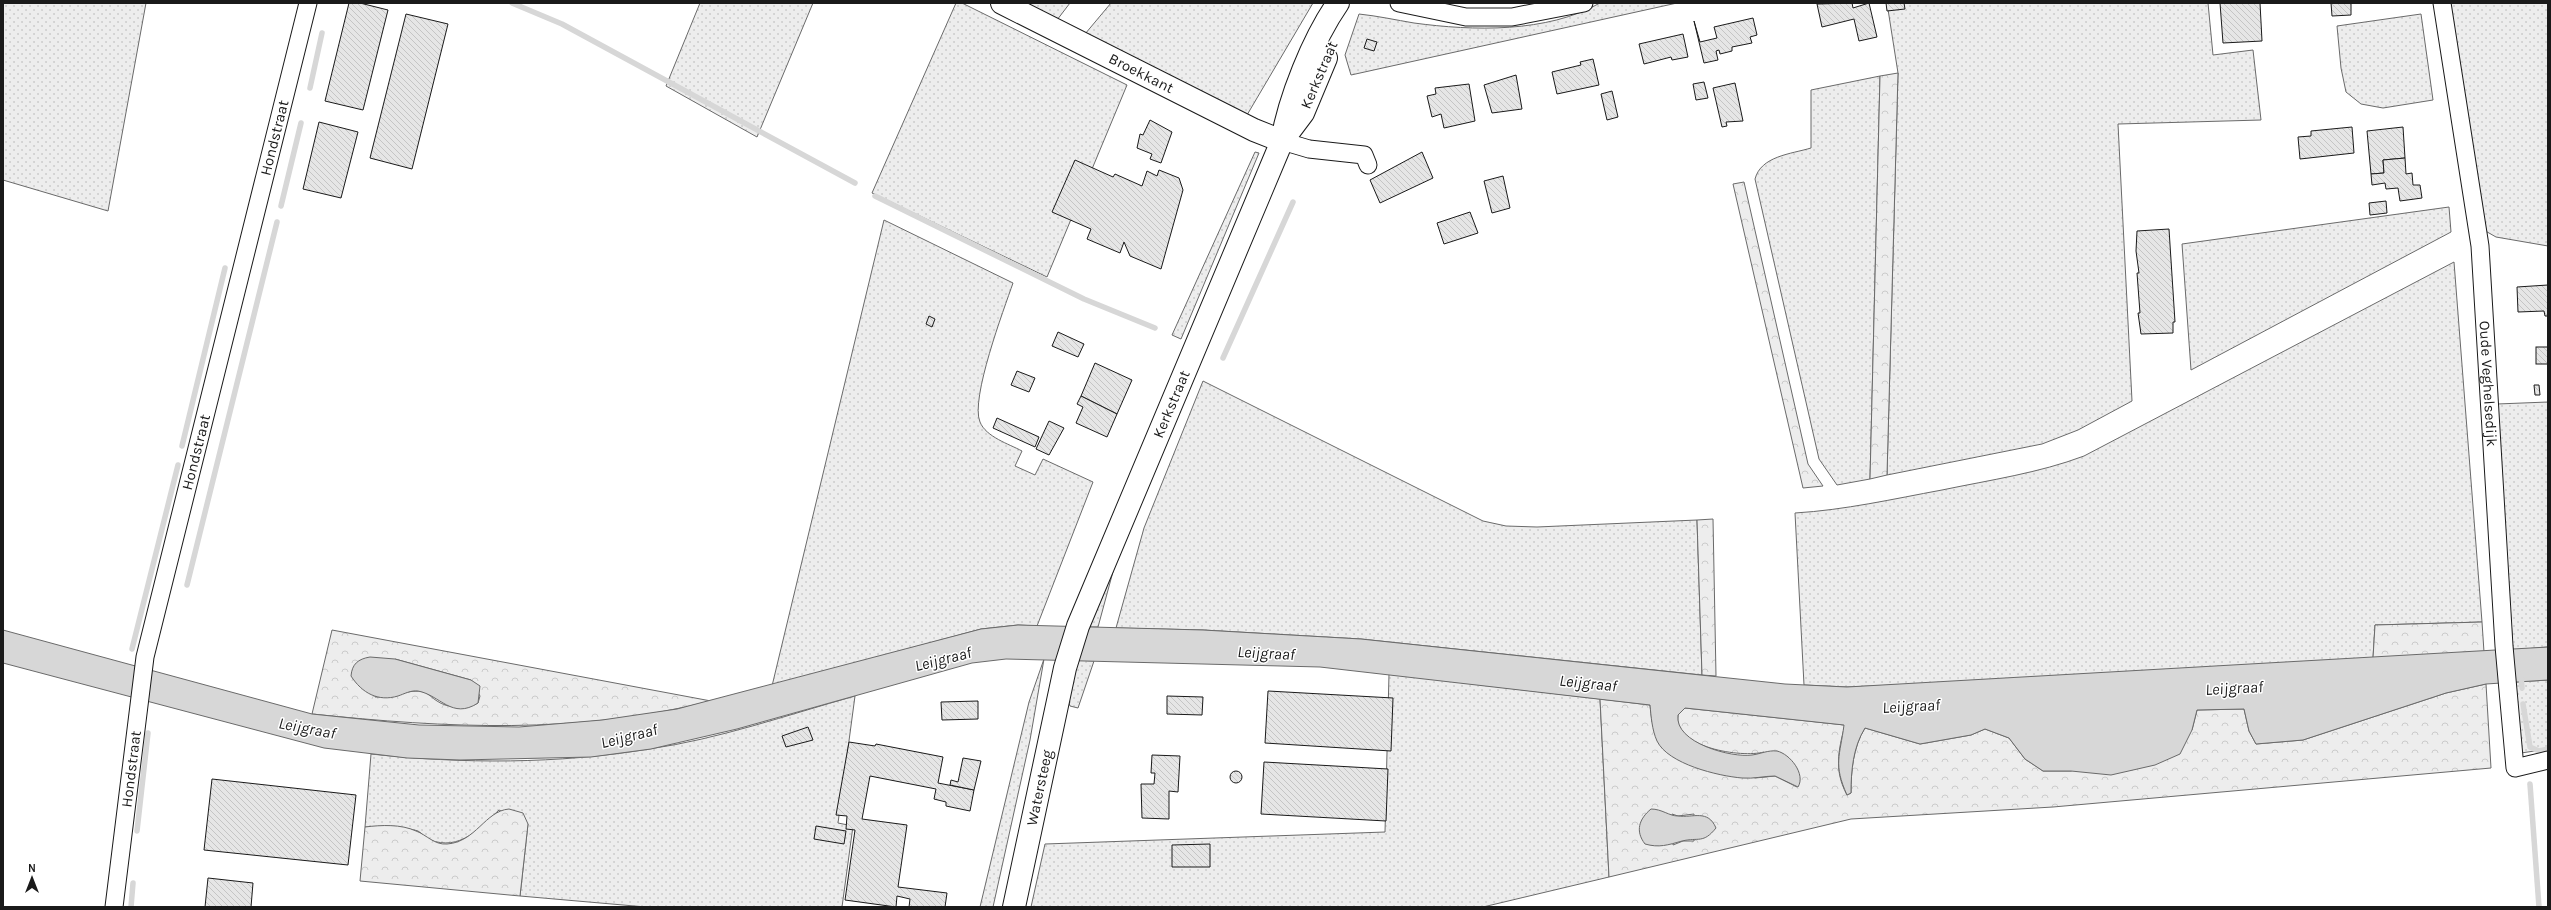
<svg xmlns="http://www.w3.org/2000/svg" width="2551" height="910" font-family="Karla,sans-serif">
<defs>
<pattern id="grass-dots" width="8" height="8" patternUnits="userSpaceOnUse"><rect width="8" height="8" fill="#ededed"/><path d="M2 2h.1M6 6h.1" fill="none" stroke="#cbcbcb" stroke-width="1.8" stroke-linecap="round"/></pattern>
<pattern id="forest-crowns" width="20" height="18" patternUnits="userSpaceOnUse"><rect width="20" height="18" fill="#ededed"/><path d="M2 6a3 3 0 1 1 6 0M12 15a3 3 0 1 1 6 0" fill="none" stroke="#cbcbcb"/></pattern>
<pattern id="building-back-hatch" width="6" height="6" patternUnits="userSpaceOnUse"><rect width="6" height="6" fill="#e6e6e6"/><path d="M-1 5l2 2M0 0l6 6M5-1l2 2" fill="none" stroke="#c5c5c5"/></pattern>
</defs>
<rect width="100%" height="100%" fill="#fff"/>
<!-- grass -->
<g fill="url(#grass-dots)" stroke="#6a6a6a">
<polygon points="3,3 146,3 108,211 3,180"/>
<polygon points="700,3 813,3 757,137 666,86"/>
<polygon points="956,3 962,3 1127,85 1047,277 872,193"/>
<polygon points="1022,3 1070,3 1057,20"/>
<polygon points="1111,3 1313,3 1247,115 1085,34"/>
<path d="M 1600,3 L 1677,3 L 1351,75 L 1345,55 L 1359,14 C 1378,16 1396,20 1414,23 C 1473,31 1547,33 1600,3 Z"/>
<polygon points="1887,3 2208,3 2213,55 2253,50 2261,120 2118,124 2132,401 2078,430 2042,444 1887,475 1898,73"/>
<polygon points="2449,3 2548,3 2548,246 2496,237 2482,229"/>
<polygon points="2421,14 2433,100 2383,108 2361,104 2346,92 2341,68 2337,26"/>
<path d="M 1880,76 L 1870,479 L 1837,485 L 1819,459 L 1755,179 C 1761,156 1791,154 1811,148 L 1811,90 Z"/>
<polygon points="1255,152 1259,153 1181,339 1172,335"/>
<polygon points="2449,207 2451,232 2191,370 2182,244"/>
<path d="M 884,220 L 1013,283 C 1004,309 970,399 980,422 C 986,437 1009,444 1022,451 L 1015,466 L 1035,475 L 1043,459 L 1093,482 L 1037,626 L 1018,625 L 981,629 L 772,686 Z"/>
<path d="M 2454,262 L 2482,622 L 2375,625 L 2373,658 L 1919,684 L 1847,687 L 1804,685 L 1795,513 C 1845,510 1893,499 1942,490 C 1990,480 2039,473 2084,456 Z"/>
<polygon points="1203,381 1483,521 1506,526 1537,527 1697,520 1702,675 1361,639 1203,630 1116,628 1144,528"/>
<polygon points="2548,402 2548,647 2513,650 2497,404"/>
<polygon points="1124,531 1098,627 1085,627"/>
<polygon points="1044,659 1030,740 993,907 980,907 1029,702"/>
<polygon points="1077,660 1094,661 1078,708 1070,706 1067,697"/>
<polygon points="1389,674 1600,699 1609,877 1483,907 1031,907 1045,844 1385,832"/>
<polygon points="2548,680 2548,749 2521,753 2516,682"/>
<path d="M 855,696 L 838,823 L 853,826 L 842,907 L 646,907 L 520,896 L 528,824 L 499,810 C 479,829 460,851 430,840 C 425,838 422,833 418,831 C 408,827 377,828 365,827 L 371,754 C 463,764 558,764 649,749 C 719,739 787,715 855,696 Z"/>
</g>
<!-- forest -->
<g fill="url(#forest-crowns)" stroke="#6a6a6a" fill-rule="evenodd">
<polygon points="1898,73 1887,475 1870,479 1880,76"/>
<polygon points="1744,182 1808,464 1823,486 1803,488 1733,184"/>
<polygon points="1713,519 1716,676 1702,675 1697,520"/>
<polygon points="2482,622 2484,652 2373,658 2375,625"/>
<path d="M 332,630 L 711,701 C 576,735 448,728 312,714 ZM 395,659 L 471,680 L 480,696 L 478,703 C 467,710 447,708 437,701 C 432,698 429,694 424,692 C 411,688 391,698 375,697 Z"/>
<path d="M 2486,684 L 2491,768 L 2053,807 L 1851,819 L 1609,877 L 1600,699 L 1650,705 L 1652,722 L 1755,778 L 1775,776 L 1797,787 L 1764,752 C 1742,758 1673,748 1678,715 L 1685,708 L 1845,725 C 1838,751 1834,771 1847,795 L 1851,793 C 1851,771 1853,747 1865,728 L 1920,744 L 1971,735 L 1985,729 L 2009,738 L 2025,759 L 2043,771 L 2071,771 L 2192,730 L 2197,710 L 2244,709 L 2249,731 L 2256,744 L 2303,740 L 2446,693 ZM 1672,814 L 1678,816 L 1694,814 L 1694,841 L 1683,841 L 1673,845 Z"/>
<path d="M 509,809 L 523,813 L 528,824 L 520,896 L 360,881 L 365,827 C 381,825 401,824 416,831 C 427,835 434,845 447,844 C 476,842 485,811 509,809 Z"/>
</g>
<!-- water -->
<g fill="#d7d7d7" stroke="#6a6a6a">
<path d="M 1018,625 L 1203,630 L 1361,639 L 1785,684 L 1847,687 L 2548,647 L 2548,680 L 2486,684 L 2446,693 L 2303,740 L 2256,744 L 2249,731 L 2244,709 L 2197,710 L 2192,730 L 2180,754 L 2155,765 L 2111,775 L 2071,771 L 2043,771 L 2025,759 L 2009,738 L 1985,729 L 1971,735 L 1920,744 L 1865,728 C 1853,747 1851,771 1851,793 L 1847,795 C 1833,764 1840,756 1844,725 L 1685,708 L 1678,715 C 1674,743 1732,758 1752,755 C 1760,754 1768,750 1777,751 C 1790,754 1806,774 1798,787 L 1775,776 C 1764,776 1754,779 1742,778 C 1718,776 1668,764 1657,741 C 1652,730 1651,716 1650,705 L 1320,667 L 1006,659 L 972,663 L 737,729 L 651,749 L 591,757 L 460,760 L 407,758 L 324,748 L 3,663 L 3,630 L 312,714 L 419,725 L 519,727 L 602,720 L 677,709 L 981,629 Z"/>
<path d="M 370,657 L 395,659 L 471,680 L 480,686 L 478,703 C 452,720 440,695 418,691 C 411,690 404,694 398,696 C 378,702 362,693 351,676 C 352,664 358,659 370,657 Z"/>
<path d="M 1651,809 C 1662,809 1669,816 1678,816 C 1693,818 1708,809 1716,828 C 1703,844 1699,837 1682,841 C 1668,845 1659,848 1645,844 C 1635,831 1639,819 1651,809 Z"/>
</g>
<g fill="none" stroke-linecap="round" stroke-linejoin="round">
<!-- stream -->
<g stroke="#d7d7d7" stroke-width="5.5">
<polyline points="512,3 562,24 855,183"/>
<polyline points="310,88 322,33"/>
<polyline points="875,196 1084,299 1155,328"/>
<polyline points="281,206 301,123"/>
<polyline points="1223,358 1293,202"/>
<polyline points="182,446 225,268"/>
<polyline points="187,585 277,222"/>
<polyline points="132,649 178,465"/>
<polyline points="2521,675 2522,688"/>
<polyline points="2523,704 2530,747 2539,751 2548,749"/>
<polyline points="2530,784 2539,907"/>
<polyline points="137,831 148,733"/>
<polyline points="131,907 133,883"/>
</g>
</g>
<!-- building -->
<g fill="url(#building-back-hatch)" stroke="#1a1a1a">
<polygon points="349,3 360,3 388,10 363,110 325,101"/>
<polygon points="1852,3 1853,8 1869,3 1877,37 1859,41 1854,19 1822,27 1817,4"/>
<polygon points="1886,3 1904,3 1905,9 1887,11"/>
<polygon points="2220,3 2260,3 2262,41 2223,43"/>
<polygon points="2331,3 2351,3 2351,15 2332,16"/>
<polygon points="406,14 448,24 412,169 370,158"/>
<polygon points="1753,18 1757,35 1750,37 1752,43 1732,47 1732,51 1720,54 1719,50 1716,51 1718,60 1704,63 1694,21 1700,42 1717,38 1714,27"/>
<polygon points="1683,34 1688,57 1672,60 1671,57 1644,64 1639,44"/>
<polygon points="1367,39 1377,42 1374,51 1364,48"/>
<polygon points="1593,59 1599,85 1557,94 1552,72 1581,65 1580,62"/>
<polygon points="1516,75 1522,109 1492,113 1484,85"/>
<polygon points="1704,82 1708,98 1696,100 1693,84"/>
<polygon points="1735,83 1743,121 1726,122 1727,126 1722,127 1713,88"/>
<polygon points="1469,84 1475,121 1444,128 1441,114 1432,117 1427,96 1436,94 1435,88"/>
<polygon points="1612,91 1618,117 1607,120 1601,94"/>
<polygon points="1150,120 1172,132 1161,163 1150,159 1152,154 1137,148 1140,134 1143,135"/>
<polygon points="319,122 358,132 341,198 303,189"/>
<polygon points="2352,127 2354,153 2300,159 2298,137 2311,136 2311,131"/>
<polygon points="2403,127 2405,158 2383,160 2384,173 2371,174 2367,131"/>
<polygon points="1422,152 1433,178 1380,203 1370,180"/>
<polygon points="2405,158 2406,174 2412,173 2413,185 2420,185 2422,198 2400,201 2398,188 2386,189 2385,183 2372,185 2371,174 2384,173 2383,160"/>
<polygon points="1075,160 1113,177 1115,174 1142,186 1147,171 1157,176 1159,170 1179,178 1183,190 1161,269 1130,256 1124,242 1120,253 1087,239 1091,229 1052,212"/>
<polygon points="1503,176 1510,208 1492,213 1484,181"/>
<polygon points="2386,201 2387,213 2370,215 2369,203"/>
<polygon points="1470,212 1478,233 1444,244 1437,223"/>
<polygon points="2169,229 2175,322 2173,322 2173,333 2141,334 2138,313 2140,313 2137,273 2139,273 2136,251 2137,231"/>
<polygon points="2548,285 2548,316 2545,316 2544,311 2518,312 2517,287"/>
<polygon points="929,316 935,319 932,327 926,324"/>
<polygon points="1058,332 1084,344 1078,357 1052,346"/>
<rect x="2536" y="347" width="12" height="17"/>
<polygon points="1095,363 1132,380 1117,414 1081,396"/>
<polygon points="1017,371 1035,378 1029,392 1011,385"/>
<polygon points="2534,385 2539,385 2540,395 2535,395"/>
<polygon points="1081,396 1117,414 1107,437 1076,423 1083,407 1077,404"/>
<polygon points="997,418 1039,437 1035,447 993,428"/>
<polygon points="1049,421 1064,428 1049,455 1036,449"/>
<polygon points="1268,691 1393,698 1391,751 1265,743"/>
<polygon points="1167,696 1203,697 1202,715 1167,714"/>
<polygon points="978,701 978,719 942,720 941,702"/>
<polygon points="808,727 813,740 786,747 782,736"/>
<polygon points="849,742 875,746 876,744 943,757 938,783 974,790 970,811 946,806 946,802 934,799 936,789 870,776 862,819 907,825 898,887 947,893 945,907 909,907 910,899 897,896 896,907 845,900 855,830 846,829 847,816 836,815"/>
<polygon points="1152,755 1180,756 1178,792 1169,791 1169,819 1142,818 1141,784 1154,784 1155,773 1151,773"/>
<polygon points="963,758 981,761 974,790 950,785 951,780 958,782"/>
<polygon points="1264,762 1388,769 1386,821 1261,814"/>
<circle cx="1236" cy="777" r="6"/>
<polygon points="212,779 356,795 348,865 204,850"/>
<polygon points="816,826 846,831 844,844 814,839"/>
<polygon points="1210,844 1210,867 1172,867 1172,845"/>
<polygon points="208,878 253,883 251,907 205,907"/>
</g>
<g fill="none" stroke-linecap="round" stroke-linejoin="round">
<!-- street casing -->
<g stroke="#1a1a1a" stroke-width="19">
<g id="street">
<polyline points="1399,3 1466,17 1512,17 1584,3"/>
<path id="s1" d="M 2442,3 L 2480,246 L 2504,646 L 2514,757 L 2515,768 L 2548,760"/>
<polyline points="1282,141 1309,149 1364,155 1368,165"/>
<path id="s2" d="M 114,907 L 145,657 L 308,3"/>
</g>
</g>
<!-- secondary casing -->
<g stroke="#1a1a1a" stroke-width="24">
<g id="secondary">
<path id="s3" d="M 1002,3 L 1254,130 L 1282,141"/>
<polyline points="1285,137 1303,113 1326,58"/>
<path id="s4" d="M 1014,907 L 1065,668 L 1078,626 L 1282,141 C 1289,99 1313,39 1338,3"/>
</g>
</g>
<!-- street -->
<use href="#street" stroke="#fff" stroke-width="17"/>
<!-- secondary -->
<use href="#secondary" stroke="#fff" stroke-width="22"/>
</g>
<g text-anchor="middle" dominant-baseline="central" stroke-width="3" stroke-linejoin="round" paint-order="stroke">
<!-- street labels -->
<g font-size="15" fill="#1a1a1a" stroke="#fff">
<text stroke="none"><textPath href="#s3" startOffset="156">Broekkant</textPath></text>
<text transform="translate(1319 75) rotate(-67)">Kerkstraat</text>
<text stroke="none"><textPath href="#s2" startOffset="787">Hondstraat</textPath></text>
<text stroke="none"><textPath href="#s1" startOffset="384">Oude Veghelsedijk</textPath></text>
<text stroke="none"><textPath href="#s4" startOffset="529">Kerkstraat</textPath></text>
<text stroke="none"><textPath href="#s2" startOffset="463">Hondstraat</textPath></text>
<text stroke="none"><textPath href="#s2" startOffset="139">Hondstraat</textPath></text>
<text stroke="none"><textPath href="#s4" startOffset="122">Watersteeg</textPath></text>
</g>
<!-- water labels -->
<g font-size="16" font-style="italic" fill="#1a1a1a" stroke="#fff">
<text transform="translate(1266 653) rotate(3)">Leijgraaf</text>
<text transform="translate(943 659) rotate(-14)">Leijgraaf</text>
<text transform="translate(1588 683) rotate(6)">Leijgraaf</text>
<text transform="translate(2234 688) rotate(-3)">Leijgraaf</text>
<text transform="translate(1911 706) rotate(-3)">Leijgraaf</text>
<text transform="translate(307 728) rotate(11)">Leijgraaf</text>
<text transform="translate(629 736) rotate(-14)">Leijgraaf</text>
</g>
</g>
<!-- border -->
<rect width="2551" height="910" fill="none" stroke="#1a1a1a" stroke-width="8"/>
<!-- north arrow -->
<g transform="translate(32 878)" stroke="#ffffff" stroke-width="3" paint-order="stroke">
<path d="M0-3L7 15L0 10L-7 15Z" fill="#1a1a1a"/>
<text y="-6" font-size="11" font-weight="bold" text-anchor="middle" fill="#1a1a1a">N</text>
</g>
</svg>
